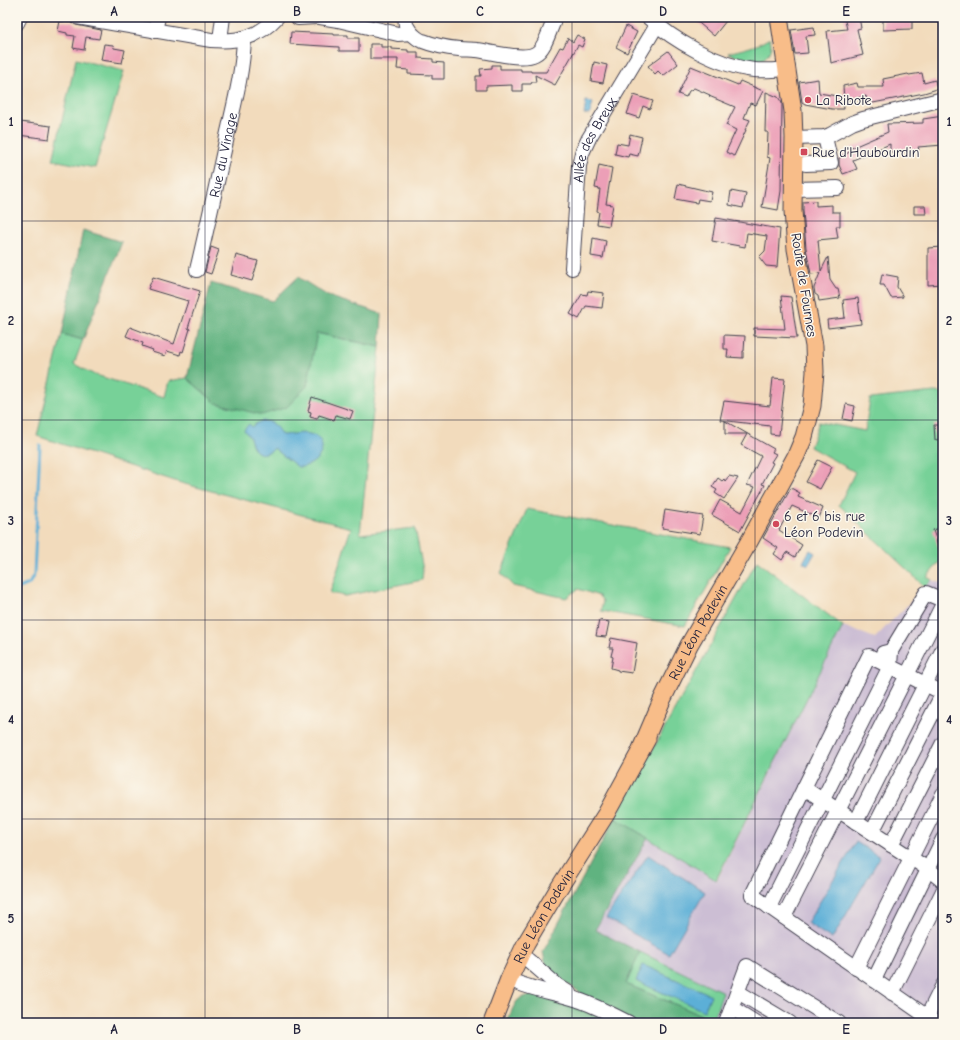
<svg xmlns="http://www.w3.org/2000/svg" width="960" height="1040" font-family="'Comic Neue',sans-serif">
<rect width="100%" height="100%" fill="#fbf7ec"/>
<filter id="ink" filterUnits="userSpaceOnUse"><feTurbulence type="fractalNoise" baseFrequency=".025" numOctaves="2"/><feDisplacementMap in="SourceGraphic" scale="8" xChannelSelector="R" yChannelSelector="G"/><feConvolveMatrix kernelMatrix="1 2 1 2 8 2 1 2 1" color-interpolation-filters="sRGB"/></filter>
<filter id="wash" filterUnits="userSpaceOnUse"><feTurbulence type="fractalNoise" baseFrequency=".012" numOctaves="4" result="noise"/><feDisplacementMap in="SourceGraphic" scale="16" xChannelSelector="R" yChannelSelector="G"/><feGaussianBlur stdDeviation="0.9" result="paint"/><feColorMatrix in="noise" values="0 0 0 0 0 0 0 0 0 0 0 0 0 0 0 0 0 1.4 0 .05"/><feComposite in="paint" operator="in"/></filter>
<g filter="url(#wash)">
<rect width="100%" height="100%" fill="#f2dbbc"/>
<!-- industrial -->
<polygon fill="#ccbed4" points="932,580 943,584 943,1023 711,1023 723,992 594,930 648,838 717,880 843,626 875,638"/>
<!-- green -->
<g fill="#77d198" stroke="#4c7a6a">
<path d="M 768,39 L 770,39 C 772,45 771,49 768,54 C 758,69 740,58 728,53 C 742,49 756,47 768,39 Z"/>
<polygon points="76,59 124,71 95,168 53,160"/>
<polygon points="316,333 380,347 360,534 415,528 423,570 422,580 345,596 330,593 351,528 181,483 37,436 62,334 83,340 74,364 93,374 164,397 168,381 187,378 216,403 307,386"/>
<polygon points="934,392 943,393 943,558 927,577 932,580 925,587 839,505 855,472 810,447 819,422 865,431 870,399"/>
<polygon points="527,509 730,547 685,626 601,611 603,601 599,596 578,589 566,598 513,586 501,573"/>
<polygon points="757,561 843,626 716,880 615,818"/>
<polygon points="640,952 723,992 713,1020 626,984"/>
</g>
<!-- forest -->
<g fill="#61b380" stroke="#426a5e">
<polygon points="83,230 122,242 83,340 62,334"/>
<polygon points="298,277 328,296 382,314 380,347 317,333 307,386 287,407 262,415 216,403 187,378 211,283 273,301"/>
<path d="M 615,818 L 648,838 L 595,930 L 640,952 L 626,984 L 713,1020 L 711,1023 L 507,1023 C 509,1017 514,1004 518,1000 C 530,989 561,1002 575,1006 L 581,993 L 547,971 L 543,952 Z"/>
</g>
<!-- water -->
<g fill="#5bafd7" stroke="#3e6889">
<polygon points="586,101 593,102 590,115 584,114"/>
<path d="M 262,421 C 276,421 275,427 282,435 C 292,435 302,431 313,435 C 331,443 319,463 305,466 C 303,467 301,467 298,467 L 276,450 L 275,448 C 265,455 257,457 252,444 C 251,441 250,437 248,435 C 247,433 245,432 244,430 L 249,424 L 252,427 L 257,423 Z"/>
<polygon points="810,550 815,553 808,565 803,562"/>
<polygon points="856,842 880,857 832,939 807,923"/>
<polygon points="648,855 705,892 669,954 606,918"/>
<polygon points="643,965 711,995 704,1011 636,981"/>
</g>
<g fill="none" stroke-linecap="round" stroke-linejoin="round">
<!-- stream -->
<polyline stroke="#5bafd7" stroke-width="3" points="17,589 29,584 34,575 40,446"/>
</g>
<g id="blocks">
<!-- building -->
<g fill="#ec9fb7">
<polygon points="692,17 721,17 726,21 714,36"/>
<polygon points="844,17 859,17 861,28 857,29 863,55 831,63 827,31 847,29"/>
<polygon points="883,17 912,17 912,29 883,30"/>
<polygon points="60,21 71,22 76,25 101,30 99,39 86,37 84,50 73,48 75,36 67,35 67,33 58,31"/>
<polygon points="626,26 637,32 627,53 616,47"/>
<polygon points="814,27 815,35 806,36 808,53 795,54 791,30"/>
<polygon points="291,32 334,34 334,35 348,35 348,38 359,38 359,51 339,51 339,47 290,44"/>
<polygon points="577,35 585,39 582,47 578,45 555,85 535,75 536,82 532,82 531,84 522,84 522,91 512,91 512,85 486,86 486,90 476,90 476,76 481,76 480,69 492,68 492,65 500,65 500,69 521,69 521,71 531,71 531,72 546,72 560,47 563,48 568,38 573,42"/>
<polygon points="104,44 113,45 114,48 125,50 122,63 101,60"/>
<polygon points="370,44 381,44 381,47 391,47 391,49 408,50 408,52 418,52 418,58 433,59 433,62 444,63 444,79 432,79 432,75 408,74 408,70 397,69 398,59 370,59"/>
<polygon points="668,51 678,64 663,76 658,71 655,74 648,66"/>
<polygon points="594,62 607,65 603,83 591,81"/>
<polygon points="691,66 738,85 740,81 763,91 756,105 750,103 744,118 750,120 745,130 746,130 734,156 726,152 736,130 726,125 735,107 709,96 710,95 694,88 689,91 686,97 678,94"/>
<polygon points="922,73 924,83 935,80 937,89 924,93 868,104 866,96 844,101 843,86 857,83 858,87 884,87 883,79 908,74 909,75"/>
<polygon points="818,79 819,93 843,97 844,109 832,109 805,104 802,102 799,82"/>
<polygon points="766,92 778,97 782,103 781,191 778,210 762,207 770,158 767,157 768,132 765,132"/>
<polygon points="634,95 653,101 650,109 643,106 639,118 627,114"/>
<polygon points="943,116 943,145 918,147 919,150 890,152 890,144 853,160 857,169 843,174 839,165 839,158 841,157 841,156 850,152 849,149 888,132 887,124 923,123 923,119"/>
<polygon points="20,122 51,126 49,139 18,135"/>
<polygon points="630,134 642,137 638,156 629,154 628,157 615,154 617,143 628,145"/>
<polygon points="599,165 612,168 606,204 613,205 609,226 597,224 599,212 597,211 600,189 595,188"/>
<polygon points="678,184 712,192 710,201 698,199 697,203 675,199"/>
<polygon points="731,191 746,194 743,208 729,205"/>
<polygon points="816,201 816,206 832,205 832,212 840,212 840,226 836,226 838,238 818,240 821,271 828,257 830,280 836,289 838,289 840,298 819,301 818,296 815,294 814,288 820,273 811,274 806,248 803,211 803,202"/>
<polygon points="914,206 925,206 926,214 914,214"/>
<polygon points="716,218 780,229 777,267 766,266 759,257 765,251 767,236 747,233 745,247 712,241"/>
<polygon points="593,238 606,241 603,258 591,256"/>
<polygon points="211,247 219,250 211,274 205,272"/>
<polygon points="943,247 943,284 928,285 928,248"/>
<polygon points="236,255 258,261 252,281 231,275"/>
<polygon points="882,274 898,277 897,287 903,297 891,298 884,285 880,285"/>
<polygon points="153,277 200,291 188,328 190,329 183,352 181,351 180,355 167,351 165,356 152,352 153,350 142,346 143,343 126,336 130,327 174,344 188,301 148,289"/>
<polygon points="588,291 604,293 602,308 586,306 579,319 570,314 582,294 587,295"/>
<polygon points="781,296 791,297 797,338 754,336 754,328 785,329"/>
<polygon points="858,298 861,324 828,328 827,320 845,318 843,300"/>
<polygon points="724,335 745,336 744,351 743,351 743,358 727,357 728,349 724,349"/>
<polygon points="773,378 785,379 779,435 770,434 770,426 720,420 724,401 770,406"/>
<polygon points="312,397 353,411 350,419 336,415 334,420 319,415 317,419 310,417 311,412 308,411"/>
<polygon points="846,404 855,406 852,421 843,419"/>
<polygon points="725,421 774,449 772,452 776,454 771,462 773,463 762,484 765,485 740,531 712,515 720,500 742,512 755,487 747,485 761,456 741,445 747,434 725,434"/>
<polygon points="934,425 942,425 943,439 935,440"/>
<polygon points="818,460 832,467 820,489 806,482"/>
<polygon points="729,476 738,478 724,499 715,493 717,490 712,487 718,478 722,481 724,479 725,481"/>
<polygon points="791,488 800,493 798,497 823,508 819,518 792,506 779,530 802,545 795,557 787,552 782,560 774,554 778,548 763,538"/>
<polygon points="665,510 703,516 700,534 662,528"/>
<polygon points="943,527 943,556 941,556 933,530"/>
<polygon points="599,620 609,622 606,637 596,636"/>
<polygon points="611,638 637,643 632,673 618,671 618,670 611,668 613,657 611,656 613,648 609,648"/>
</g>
</g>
</g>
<g filter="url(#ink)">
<use href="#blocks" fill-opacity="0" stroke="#413e4e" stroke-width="1"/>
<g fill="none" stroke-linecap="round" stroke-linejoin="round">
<!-- minor casing -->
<g stroke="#413e4e" stroke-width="16">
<g id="minor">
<path d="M 77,17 L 211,40 C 238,42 258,38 277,17"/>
<path d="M 320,17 L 338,20 L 398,34 L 411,33 C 415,36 418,40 423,41 C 433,45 448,48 459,49 C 465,50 471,49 477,50 C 492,52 522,61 535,54 C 544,50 549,32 553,23"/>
<polyline points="405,17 406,25 411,33"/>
<path d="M 648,17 C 674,41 718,66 754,70 C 765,71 776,70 788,69"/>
<polyline points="298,18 315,17"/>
<polyline points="17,23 20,17"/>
<polyline points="155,31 158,17"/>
<polyline points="220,40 223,17"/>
<polyline points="794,138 825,137 830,135 852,123 863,119 943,99"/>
<polyline points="806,164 831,163 825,137"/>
<polyline points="793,189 838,188"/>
<path id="s1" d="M 572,268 L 579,166 L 582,153 L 589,138 L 657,25"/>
<path id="s2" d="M 197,270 C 208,224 218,178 228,132 C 235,101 243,70 244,38"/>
<polyline points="883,653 891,651 926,593 943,600"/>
<polyline points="943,693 869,656 804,788 928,869 943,881"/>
<polyline points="804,788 752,895 936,1023"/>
<polyline points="856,822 943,649"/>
<polyline points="872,832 943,693"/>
<polyline points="891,845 943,743"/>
<polyline points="769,907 890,666 891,651"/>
<polyline points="784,917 943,604"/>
<polyline points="519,957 528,960 558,986 569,993"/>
<polyline points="856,968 943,794"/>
<path d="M 509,979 C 530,990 555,992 578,1000 C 594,1005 613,1015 629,1023"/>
<polyline points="874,980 943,839"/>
<polyline points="738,992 790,1023"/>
<polyline points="892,993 943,891"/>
<polyline points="732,1008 756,1023"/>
<polyline points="726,1023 747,966 839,1023"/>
<polyline points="923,1023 927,1017 943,985"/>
</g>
</g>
<!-- major casing -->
<g stroke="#413e4e" stroke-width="19">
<g id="major">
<path id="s3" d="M 641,749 L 662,700 L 689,645 L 750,540 L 796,456 L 804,437 L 812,406 L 815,372 L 814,346 L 796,249 L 793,211 L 794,138 L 793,111 L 779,17"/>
<path id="s4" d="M 492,1023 L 509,979 L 526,943 L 557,891 L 606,814 L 647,739"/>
</g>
</g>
<!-- minor -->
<use href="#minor" stroke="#fff" stroke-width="14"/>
<!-- major -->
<use href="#major" stroke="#f8bd89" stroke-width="17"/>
</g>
</g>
<!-- grid -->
<path fill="none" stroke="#22223b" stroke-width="1" stroke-opacity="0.55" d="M 205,17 L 205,1023M 388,17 L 388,1023M 572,17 L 572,1023M 755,17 L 755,1023M 17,221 L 943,221M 17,420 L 943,420M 17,620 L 943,620M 17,819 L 943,819"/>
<!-- markers -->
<g fill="#d1495b" stroke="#fbf7ec" stroke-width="1.5">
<circle cx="808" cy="100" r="4"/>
<rect x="800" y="148" width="8" height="8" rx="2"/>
<circle cx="776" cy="524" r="4"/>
</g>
<g text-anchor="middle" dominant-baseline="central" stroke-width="3" stroke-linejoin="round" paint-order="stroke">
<!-- poi labels -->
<g font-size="14" fill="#22223b" stroke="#fbf7ec" text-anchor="start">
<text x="816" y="100">La Ribote</text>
<text x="812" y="152">Rue d'Haubourdin</text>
<text x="784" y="516">6 et 6 bis rue<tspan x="784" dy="16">Léon Podevin</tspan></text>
</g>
<!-- street labels -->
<g font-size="14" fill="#22223b" stroke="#fbf7ec">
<text stroke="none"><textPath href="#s1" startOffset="132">Allée des Breux</textPath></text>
<text stroke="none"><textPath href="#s2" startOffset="118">Rue du Vinage</textPath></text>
<text transform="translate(804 285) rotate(81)">Route de Fournes</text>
<text stroke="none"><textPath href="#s3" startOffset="130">Rue Léon Podevin</textPath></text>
<text stroke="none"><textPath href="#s4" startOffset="119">Rue Léon Podevin</textPath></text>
</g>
</g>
<!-- margin -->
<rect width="960" height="1040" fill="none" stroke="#fbf7ec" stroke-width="44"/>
<rect x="22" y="22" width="916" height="996" fill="none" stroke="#22223b" stroke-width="1.5"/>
<g font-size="13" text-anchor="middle" font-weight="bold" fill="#22223b">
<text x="114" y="16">A</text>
<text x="297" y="16">B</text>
<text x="480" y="16">C</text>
<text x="663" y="16">D</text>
<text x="846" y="16">E</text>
<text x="11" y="126">1</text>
<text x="949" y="126">1</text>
<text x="11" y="325">2</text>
<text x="949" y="325">2</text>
<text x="11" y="525">3</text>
<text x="949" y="525">3</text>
<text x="11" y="724">4</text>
<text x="949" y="724">4</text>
<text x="11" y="923">5</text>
<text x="949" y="923">5</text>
<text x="114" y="1034">A</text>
<text x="297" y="1034">B</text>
<text x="480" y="1034">C</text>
<text x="663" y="1034">D</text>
<text x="846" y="1034">E</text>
</g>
</svg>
